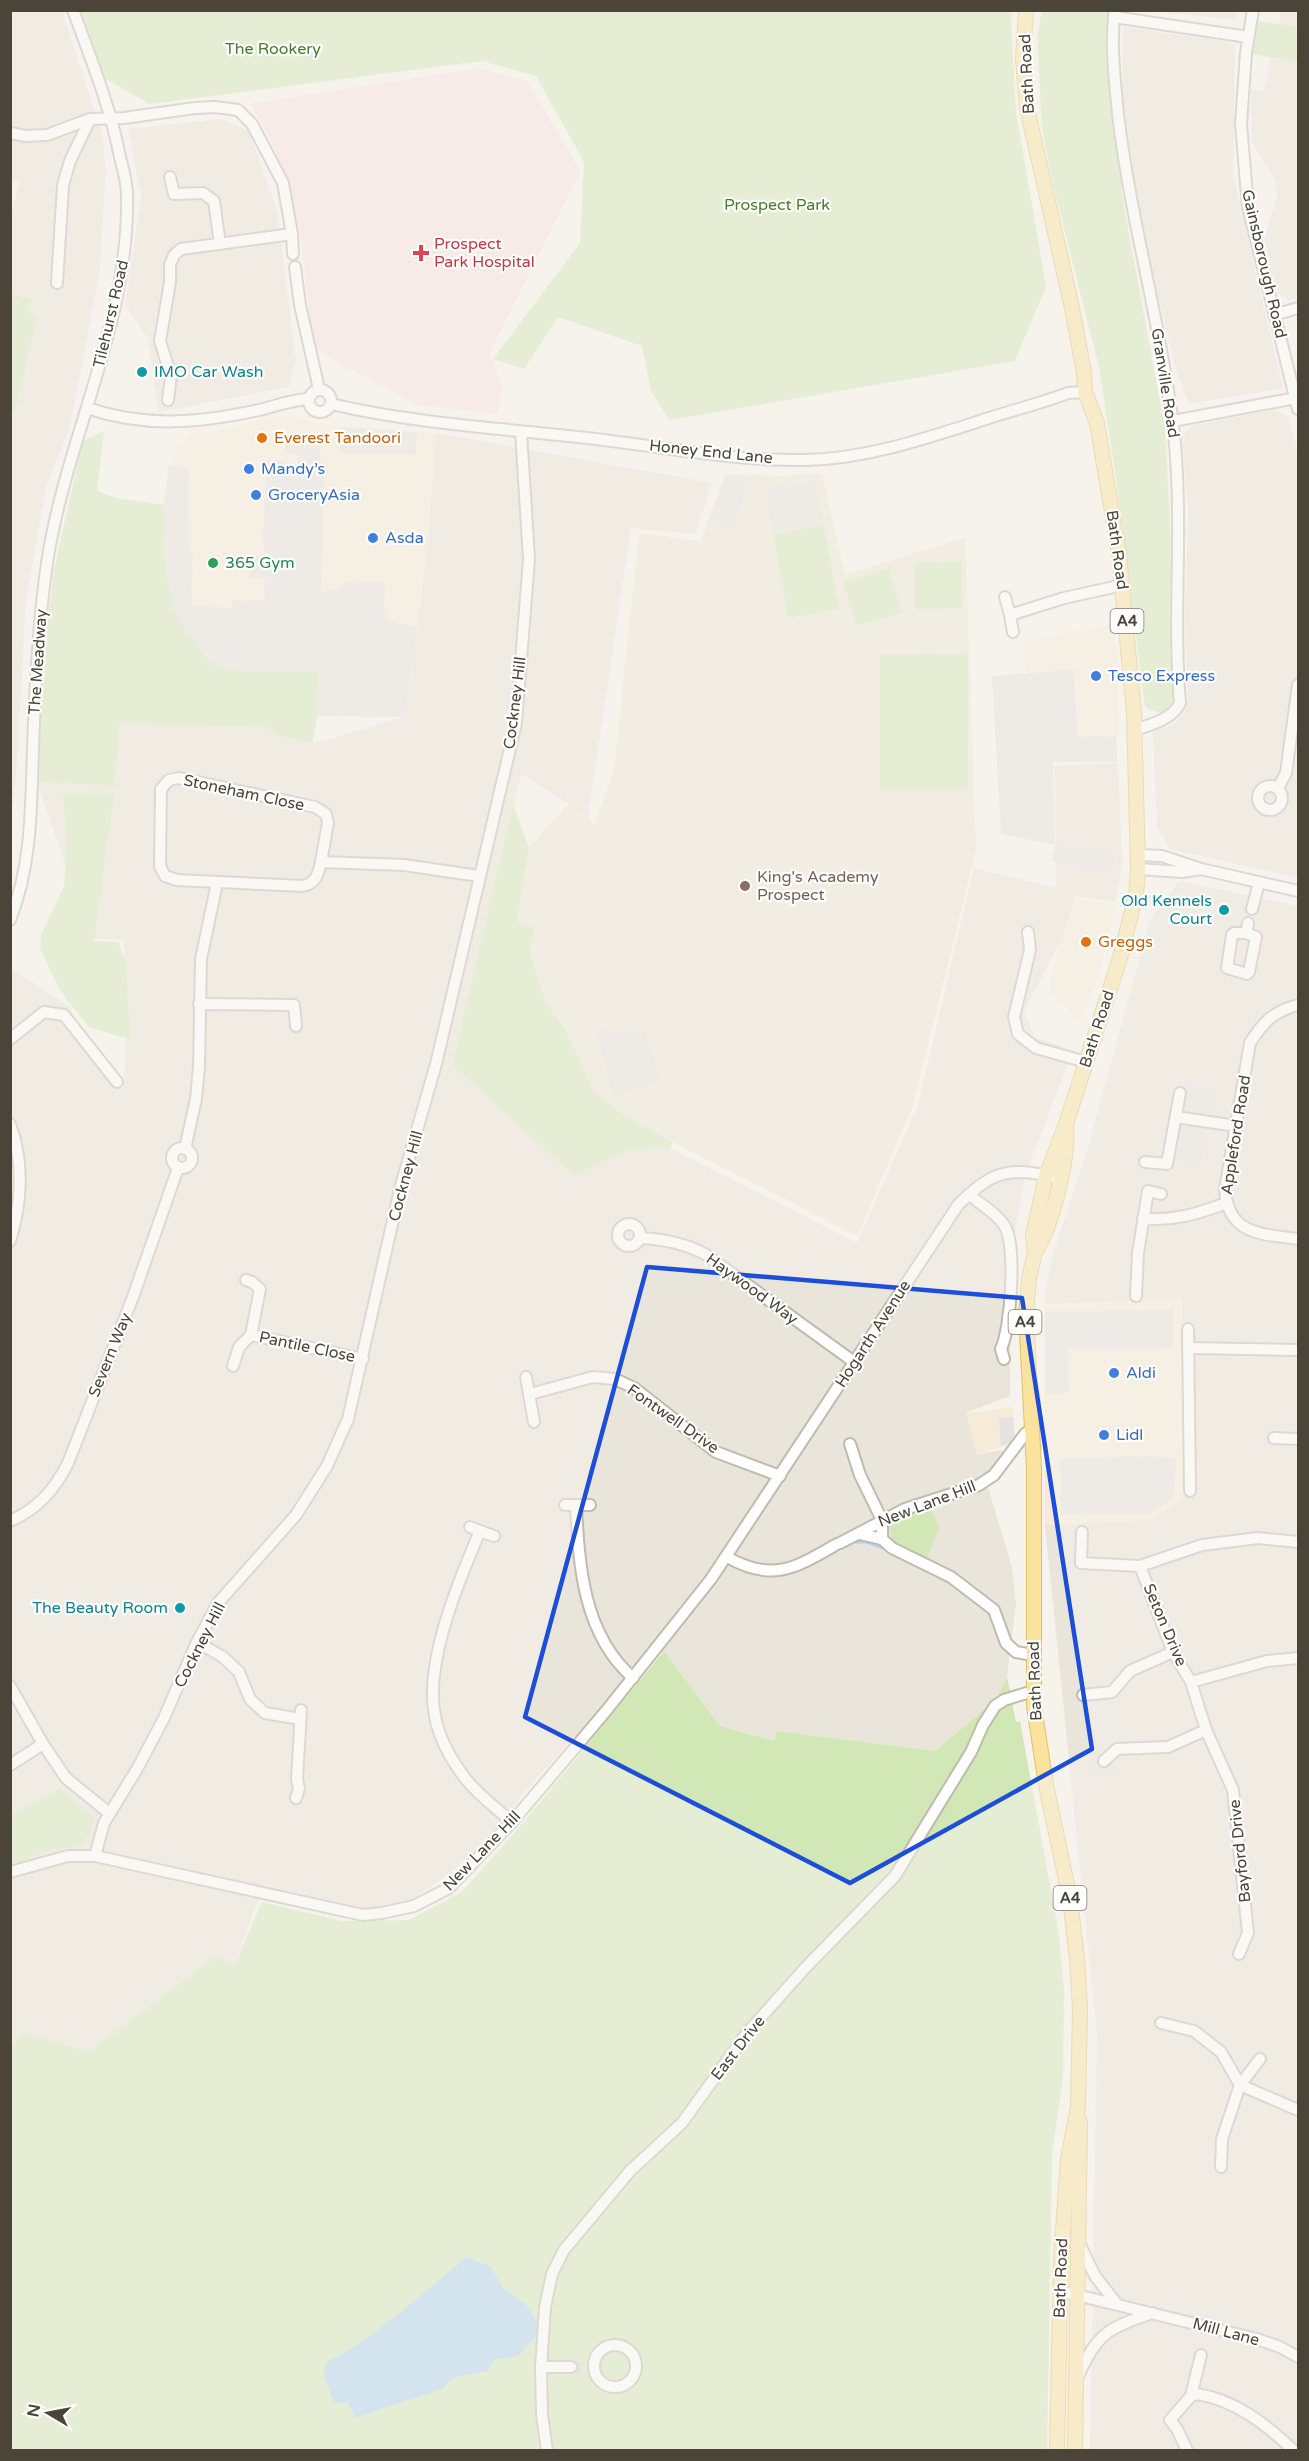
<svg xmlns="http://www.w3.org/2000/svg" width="1309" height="2461" font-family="'Varela Round',sans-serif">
<rect width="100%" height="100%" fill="#f5f3ec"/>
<!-- residential -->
<g fill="#e9e5da">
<polygon points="11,11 62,11 102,134 106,171 100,268 86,344 69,430 46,487 26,599 16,781 11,818 10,367 18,324 32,299 11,295 11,216 19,182 10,181"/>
<polygon points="1153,11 1238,10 1238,11 1236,20"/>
<polygon points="1280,11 1298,11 1298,27 1279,24"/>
<polygon points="1123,27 1228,42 1235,46 1233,175 1283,388 1189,404 1176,370 1140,221 1122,99"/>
<polygon points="1271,58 1298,62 1298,297 1288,300 1278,292 1264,240 1277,197 1274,178 1252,143 1251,90 1264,91"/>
<polygon points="221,119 249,131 277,211 296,361 288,387 158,412 148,338 125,305 141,197 128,129"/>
<polygon points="1275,409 1289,418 1298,455 1298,878 1170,849 1157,827 1153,730 1166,728 1176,722 1184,713 1188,699 1185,630 1188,510 1182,436 1192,426"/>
<polygon points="436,433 712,483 695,534 631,528 588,816 521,774 452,1065 574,1176 630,1149 670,1148 857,1243 918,1105 974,868 1056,888 1055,766 1118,763 1122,860 1116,902 1076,896 1064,935 1024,1011 1034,1037 1073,1050 1025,1176 1015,1234 1010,1333 1010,1396 966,1413 978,1454 1003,1450 1004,1457 985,1477 1012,1567 1016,1604 1007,1677 996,1700 935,1751 778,1731 774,1741 720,1726 655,1641 613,1694 522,1795 497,1828 447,1876 408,1902 367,1909 264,1885 234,1966 182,1986 88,2052 24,2032 11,2049 11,968 70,1007 78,1028 117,1069 123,1090 127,1031 124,940 90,938 37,782 115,786 119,724 267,727 277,735 312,744 404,717 426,562"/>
<polygon points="1179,881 1298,906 1298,2450 1090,2450 1097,2034 1045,1525 1153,1520 1182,1383 1182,1299 1044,1304 1051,1261 1087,1151 1150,920"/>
</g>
<!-- commercial -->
<g fill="#f6ead9">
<polygon points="289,417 328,424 436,433 426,562 404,717 317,716 318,670 251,671 175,613 164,505 169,465 189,434 213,432 265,418"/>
<polygon points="1112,624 1117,657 1119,736 1078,737 1075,669 1025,672 1024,640 1035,640"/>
<polygon points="1078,899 1116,905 1095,986 1078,1021 1051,991 1051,976 1060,945"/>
<polygon points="1182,1299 1185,1496 1153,1520 1045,1525 1044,1305"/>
<polygon points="1013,1407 1016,1443 976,1454 966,1413"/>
</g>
<!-- industrial -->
<polygon fill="#e5e2dd" points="1074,669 1078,737 1116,736 1117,762 1053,762 1055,845 1001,834 992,676"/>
<!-- education -->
<polygon fill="#eee7d6" points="822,473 845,575 965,537 976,850 913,1106 857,1236 642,1126 625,1116 593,1090 565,1029 546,1003 530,954 534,927 517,923 529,847 569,804 588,816 594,827 614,769 639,533 701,541 725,474 783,476"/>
<!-- medical -->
<polygon fill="#f5e3e0" points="479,68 527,81 581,171 489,353 503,387 498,414 417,405 314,349 300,231 272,142 250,104"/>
<!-- green -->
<g fill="#d1e8b6">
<polygon points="80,11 1012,11 1011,20 1016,112 1046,287 1015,361 670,420 651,392 642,346 558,317 524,369 493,359 580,243 584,162 536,76 482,61 150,104 104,78"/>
<polygon points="1042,11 1108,11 1107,62 1124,207 1165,428 1170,524 1173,702 1169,710 1163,714 1145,707 1116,479 1099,367 1052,180 1042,128 1037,35"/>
<polygon points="1252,20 1298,27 1298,62 1246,53"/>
<polygon points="10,293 12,295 32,299 25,312 37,316 15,412 10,412"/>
<polygon points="104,431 97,491 116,498 164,505 165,568 213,667 251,671 318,670 317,716 312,744 277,735 267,727 119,724 115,786 37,782 47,630 54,570 83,441"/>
<polygon points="824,525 839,609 788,618 773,534"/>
<polygon points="962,562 963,608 915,609 915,563"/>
<polygon points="889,568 902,613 856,626 843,582"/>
<polygon points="968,653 968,789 880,789 880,654"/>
<polygon points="63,793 114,793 94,941 118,942 125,960 131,1040 89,1027 61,992 40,949 41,935 64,886 67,842"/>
<polygon points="513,805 529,847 517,922 534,927 530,954 546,1003 565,1029 593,1090 625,1116 673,1142 670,1148 630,1149 574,1176 452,1065"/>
<polygon points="931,1508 939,1528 926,1561 893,1541 888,1522"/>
<polygon points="664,1651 720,1726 774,1741 777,1731 935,1751 996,1700 1007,1677 1016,1722 1020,1721 1059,1935 1064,1991 1063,2077 1052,2155 1047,2450 11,2450 10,2049 24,2032 88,2052 215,1957 234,1966 262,1902 342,1921 409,1920 462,1892 529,1816"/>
<polygon points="60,1787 95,1819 89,1836 81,1847 52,1849 11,1866 11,1816 55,1792"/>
</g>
<!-- parking -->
<g fill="#e4e3e0">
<polygon points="341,427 417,433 416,455 340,453"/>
<polygon points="286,433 322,435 320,461 325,463 321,592 342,587 343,581 385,583 384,606 388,618 397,624 417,626 404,717 317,716 318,670 251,671 213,667 175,613 165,568 164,505 169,465 189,469 188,544 193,554 191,606 231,608 232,600 264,601 265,579 250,578 251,555 266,556 266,549 262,547 267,461 284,461 285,464 297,465 298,453 285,453"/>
<polygon points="725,475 749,483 734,529 710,521"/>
<polygon points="816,481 823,523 772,531 765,489"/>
<polygon points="1055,845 1115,855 1112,872 1052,861"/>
<polygon points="610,1025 614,1036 644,1028 661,1083 614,1096 594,1030"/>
<polygon points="1180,1084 1217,1090 1214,1111 1209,1111 1201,1164 1169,1159"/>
<polygon points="1173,1310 1173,1348 1068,1349 1069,1393 1045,1393 1045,1312"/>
<polygon points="1013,1417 1015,1443 1001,1445 999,1418"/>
<polygon points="1150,1456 1176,1458 1174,1498 1151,1513 1061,1515 1060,1459"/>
<polygon points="1116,1747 1117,1773 1093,1775 1091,1748"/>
</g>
<!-- water -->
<path fill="#abd3ef" d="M 466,2257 L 490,2266 L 504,2289 L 525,2303 L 537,2322 L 536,2337 L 518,2356 L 494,2360 L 487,2371 L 452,2378 L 443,2389 L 355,2418 L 348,2402 L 334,2404 L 324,2374 L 326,2363 C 378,2335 421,2295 466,2257 Z"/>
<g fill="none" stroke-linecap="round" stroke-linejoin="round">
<!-- stream -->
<polyline stroke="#abd3ef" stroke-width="3" points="852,1542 867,1542 886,1549"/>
<!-- minor-tunnel -->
<polyline stroke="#d3d0c8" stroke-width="10" stroke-dasharray="10 5" stroke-linecap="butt" points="571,2367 581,2367"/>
<!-- minor casing -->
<g stroke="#c1bbae" stroke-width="14">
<g id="minor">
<path d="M 1115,10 C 1110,45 1115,80 1118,114 C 1130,217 1159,316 1172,418 C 1185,512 1172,608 1180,703 C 1173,719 1150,725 1134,730"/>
<polyline points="1253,10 1246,53 1241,124 1248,207 1298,409"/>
<polyline points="1114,17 1248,37"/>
<polyline points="10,133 26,136 47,135 90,119 124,118 195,108 215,107 238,110 252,124 283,183 292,234 293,254"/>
<polyline points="170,177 174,194 203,193 214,201 220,244"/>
<polyline points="295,267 300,305 319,389"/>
<polyline points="57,283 63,185 70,161 90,119"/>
<polyline points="1274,315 1298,308"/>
<circle cx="320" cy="401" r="11"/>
<polyline points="168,400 171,376 160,341 170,282 170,265 174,255 181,249 292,234"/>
<path d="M 331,404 C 412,423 495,428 578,437 C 654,445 728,461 805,460 C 867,459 927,438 986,419 C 1013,410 1042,403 1068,393 L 1085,392"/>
<path d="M 87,408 C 146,428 199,423 259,410 C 275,406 291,400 308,399"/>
<polyline points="1173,421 1296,398"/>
<polyline points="1005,597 1010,615 1064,598 1123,585"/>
<polyline points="1010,615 1013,632"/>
<circle cx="1270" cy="798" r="12"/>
<polyline points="1278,788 1286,773 1298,685"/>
<polyline points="1138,855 1162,856 1201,869 1298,891"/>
<path d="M 321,862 L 328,823 L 326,814 L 315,807 L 179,778 L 169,780 L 161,789 L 160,866 L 165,876 L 177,880 L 303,886 C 316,883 318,875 321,862 L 404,865 L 479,876"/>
<polyline points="1138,869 1182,872 1201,869"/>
<polyline points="1252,909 1259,883"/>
<path d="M 10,920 C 32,865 31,807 33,749 C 35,687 38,624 47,563 C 66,437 130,324 127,194 C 127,182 123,169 120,157 C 110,106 91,59 73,10"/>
<polyline points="1028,932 1030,950 1014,1017 1018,1034 1036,1048 1086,1062"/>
<polyline points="1246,933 1234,933 1232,935 1227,968 1247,974 1249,972 1256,937 1246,933 1248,923"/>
<polyline points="199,1004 294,1005 296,1026"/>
<path d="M 1298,1005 C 1274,1011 1263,1022 1250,1043 L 1225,1189 C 1228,1235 1261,1234 1298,1239"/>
<polyline points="10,1039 44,1012 64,1015 117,1082"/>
<polyline points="1176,1117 1236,1126"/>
<path d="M 10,1124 C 24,1161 22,1203 10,1241"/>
<circle cx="182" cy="1158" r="10"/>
<polyline points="185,1149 196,1099 199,1066 201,959 217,883"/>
<polyline points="1145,1162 1167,1164 1180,1093"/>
<path d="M 969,1194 C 980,1205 995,1211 1004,1225 C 1017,1243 1011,1328 1001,1349 L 1004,1359"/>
<path d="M 1143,1219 C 1173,1221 1198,1214 1226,1203"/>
<circle cx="629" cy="1235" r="11"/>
<path d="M 640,1238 C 664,1239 684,1243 705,1254 L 854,1362"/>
<polyline points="246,1280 252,1282 260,1289 251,1335"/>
<polyline points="1136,1296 1138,1253 1148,1191 1161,1194"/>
<polyline points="1188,1329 1190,1491"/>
<polyline points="1188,1348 1298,1350"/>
<polyline points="233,1366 239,1347 251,1335 363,1359"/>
<polyline points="526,1377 534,1422"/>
<polyline points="530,1394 593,1377 615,1379 634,1388 716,1452 780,1476"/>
<polyline points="1274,1438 1298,1439"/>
<polyline points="850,1444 860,1475 882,1520 882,1539"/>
<path d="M 565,1505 L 576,1505 C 579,1566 583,1634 633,1678"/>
<polyline points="576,1505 590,1505"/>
<path d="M 10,1521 C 38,1509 55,1489 68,1463 L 133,1297 L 178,1168"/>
<path d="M 470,1527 L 480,1531 C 459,1580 424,1663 435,1716 C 439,1738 452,1761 465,1778 C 478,1795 496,1808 512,1822"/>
<polyline points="480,1531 494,1536"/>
<polyline points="1082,1532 1081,1563 1140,1566 1202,1545 1258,1538 1298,1542"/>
<polyline points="860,1534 882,1539 892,1548 951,1577 994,1610 1006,1643 1016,1652 1032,1655"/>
<polyline points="840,1543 905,1509 979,1485 994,1475 1025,1434 1031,1430"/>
<path d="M 727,1557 C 773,1583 795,1568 837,1544"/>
<polyline points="1140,1566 1173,1652 1191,1682 1206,1730 1233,1790 1248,1933 1239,1954"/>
<polyline points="197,1642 223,1657 239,1672 250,1699 265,1713 300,1719"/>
<polyline points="1191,1682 1267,1661 1298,1658"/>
<polyline points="10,1686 43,1744 66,1778 109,1813"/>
<polyline points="1083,1695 1112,1692 1130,1671 1173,1652"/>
<polyline points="1104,1761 1117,1749 1168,1747 1206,1730"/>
<polyline points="10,1765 43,1744"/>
<polyline points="296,1798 299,1789 297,1779 301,1710"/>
<polyline points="95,1856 104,1823 137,1769 164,1718 197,1642 218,1603 296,1515 327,1466 348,1419 400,1189 436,1064 516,723 529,559 521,432"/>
<path d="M 10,1872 L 68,1856 L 95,1856 L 363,1915 L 382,1913 L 414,1906 L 449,1888 L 512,1822 L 606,1711 L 711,1579 L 958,1205 C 994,1169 1011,1166 1060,1179"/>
<polyline points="1161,2023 1194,2031 1221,2052 1240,2085 1298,2110"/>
<polyline points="1221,2167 1222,2139 1240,2085 1260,2059"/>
<polyline points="1079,2243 1095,2276 1117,2304"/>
<polyline points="1060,2291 1257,2339 1280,2347 1298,2357"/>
<circle cx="615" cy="2366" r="21"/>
<polyline points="541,2367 571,2367"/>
<path d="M 1077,2378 C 1098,2333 1106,2329 1152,2313"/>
<polyline points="1191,2396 1201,2355"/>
<polyline points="547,2450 542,2415 541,2367 545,2307 552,2274 564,2250 630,2171 682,2123 747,2033 807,1966 895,1876 971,1752 983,1725 995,1706 1004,1700 1033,1691"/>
<path d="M 1187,2450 L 1177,2429 L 1170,2420 L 1191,2396 L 1197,2394 C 1235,2400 1266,2424 1293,2450"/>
</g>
</g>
<!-- major casing -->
<g stroke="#e1c06e" stroke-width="16">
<g id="major">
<polyline points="1026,10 1023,58 1027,108 1072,308 1084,373 1085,392 1097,423 1119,554 1134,712 1138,869 1136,895 1120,958 1066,1124 1046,1176 1033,1235 1035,1252 1029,1279 1026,1314 1034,1467 1034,1706 1046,1785 1070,1899 1077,1959 1080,2009 1078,2107 1068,2159 1061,2259 1057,2450"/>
<path d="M 1035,1252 C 1052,1227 1069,1158 1066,1128"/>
<polyline points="1075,2450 1080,2121"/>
</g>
</g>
<!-- minor -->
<use href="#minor" stroke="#fff" stroke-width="10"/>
<!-- major -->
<use href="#major" stroke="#fbe29f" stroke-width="14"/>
</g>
<!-- marked area -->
<path d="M0 0H1309V2461H0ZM 647,1267 L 1022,1298 L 1092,1749 L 850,1883 L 525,1717 Z" fill="#f5f3ec" fill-opacity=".55" fill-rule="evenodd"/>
<path fill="none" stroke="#1d4ed8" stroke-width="4.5" stroke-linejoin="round" d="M 647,1267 L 1022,1298 L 1092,1749 L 850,1883 L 525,1717 Z"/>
<!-- markers -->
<path fill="#e0444e" stroke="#fff" stroke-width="2" d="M418 244h6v6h6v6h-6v6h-6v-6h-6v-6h6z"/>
<g fill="#0f9aa8" stroke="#fff" stroke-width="2">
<circle cx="142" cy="372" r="6"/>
<circle cx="1224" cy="910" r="6"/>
<circle cx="180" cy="1608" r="6"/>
</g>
<g fill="#e8710a" stroke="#fff" stroke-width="2">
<circle cx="262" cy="438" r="6"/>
<circle cx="1086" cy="942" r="6"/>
</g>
<g fill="#3f7fe0" stroke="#fff" stroke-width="2">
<circle cx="249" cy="469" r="6"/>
<circle cx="256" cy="495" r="6"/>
<circle cx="373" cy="538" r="6"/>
<circle cx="1096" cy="676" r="6"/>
<circle cx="1114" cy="1373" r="6"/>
<circle cx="1104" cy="1435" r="6"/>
</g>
<circle fill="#2e9e5b" stroke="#fff" stroke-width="2" cx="213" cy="563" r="6"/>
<circle fill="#8d6e63" stroke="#fff" stroke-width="2" cx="745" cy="886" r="6"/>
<g text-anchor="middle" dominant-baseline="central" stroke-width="4.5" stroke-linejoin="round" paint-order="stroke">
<!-- shield labels -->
<g fill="#fff" stroke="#807c74" stroke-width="1.5">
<rect x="1110.5" y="609" width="33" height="24" rx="4.5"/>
<rect x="1008.5" y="1310" width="33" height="24" rx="4.5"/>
<rect x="1053.5" y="1886" width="33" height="24" rx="4.5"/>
</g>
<g font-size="15" font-weight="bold" fill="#4a4439">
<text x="1127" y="621">A4</text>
<text x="1025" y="1322">A4</text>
<text x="1070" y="1898">A4</text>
</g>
<!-- park labels -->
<g font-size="16" fill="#4a7b2d" stroke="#fff">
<text x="273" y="49">The Rookery</text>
<text x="777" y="205">Prospect Park</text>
</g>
<!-- street labels -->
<g font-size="16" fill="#4a4439" stroke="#fff">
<text transform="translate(1027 74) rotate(-93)">Bath Road</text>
<text transform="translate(1264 264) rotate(77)">Gainsborough Road</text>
<text transform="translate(111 314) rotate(-77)">Tilehurst Road</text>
<text transform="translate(1165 383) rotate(81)">Granville Road</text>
<text transform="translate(711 452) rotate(6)">Honey End Lane</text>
<text transform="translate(1117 550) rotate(82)">Bath Road</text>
<text transform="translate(38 662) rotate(-86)">The Meadway</text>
<text transform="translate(515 703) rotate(-83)">Cockney Hill</text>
<text transform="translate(244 793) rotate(12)">Stoneham Close</text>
<text transform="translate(1097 1029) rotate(-72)">Bath Road</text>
<text transform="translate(1236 1135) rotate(-81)">Appleford Road</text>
<text transform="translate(406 1176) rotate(-75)">Cockney Hill</text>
<text transform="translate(752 1289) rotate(36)">Haywood Way</text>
<text transform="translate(873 1334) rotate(-57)">Hogarth Avenue</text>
<text transform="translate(307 1347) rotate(12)">Pantile Close</text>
<text transform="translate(110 1355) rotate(-68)">Severn Way</text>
<text transform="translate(673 1419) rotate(35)">Fontwell Drive</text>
<text transform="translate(927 1504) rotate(-21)">New Lane Hill</text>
<text transform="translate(1165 1625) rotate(67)">Seton Drive</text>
<text transform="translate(200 1645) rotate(-63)">Cockney Hill</text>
<text transform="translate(1035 1681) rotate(-92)">Bath Road</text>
<text transform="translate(482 1851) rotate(-46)">New Lane Hill</text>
<text transform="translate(1240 1851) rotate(-96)">Bayford Drive</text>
<text transform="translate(738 2048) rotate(-52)">East Drive</text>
<text transform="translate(1061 2278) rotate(-88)">Bath Road</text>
<text transform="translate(1226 2332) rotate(15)">Mill Lane</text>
</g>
<!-- health labels -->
<g font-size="16" fill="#be3a42" stroke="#fff" text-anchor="start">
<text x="434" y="244">Prospect<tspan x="434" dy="18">Park Hospital</tspan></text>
</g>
<!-- culture labels -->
<g font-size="16" fill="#0d838f" stroke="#fff" text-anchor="end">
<text x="154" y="372" text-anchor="start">IMO Car Wash</text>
<text x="1212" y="901">Old Kennels<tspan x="1212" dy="18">Court</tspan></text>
<text x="168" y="1608">The Beauty Room</text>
</g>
<!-- food labels -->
<g font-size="16" fill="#c56008" stroke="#fff" text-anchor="start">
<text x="274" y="438">Everest Tandoori</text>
<text x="1098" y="942">Greggs</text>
</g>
<!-- shop labels -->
<g font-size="16" fill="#366cbe" stroke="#fff" text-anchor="start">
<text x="261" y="469">Mandy’s</text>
<text x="268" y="495">GroceryAsia</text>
<text x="385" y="538">Asda</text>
<text x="1108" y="676">Tesco Express</text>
<text x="1126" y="1373">Aldi</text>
<text x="1116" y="1435">Lidl</text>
</g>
<!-- leisure labels -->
<g font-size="16" fill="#27864d" stroke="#fff" text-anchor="start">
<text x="225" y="563">365 Gym</text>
</g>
<!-- education labels -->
<g font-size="16" fill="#785e54" stroke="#fff" text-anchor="start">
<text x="757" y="877">King's Academy<tspan x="757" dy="18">Prospect</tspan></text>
</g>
</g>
<!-- border -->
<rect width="1309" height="2461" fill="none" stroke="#4a4439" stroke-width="24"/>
<!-- north arrow -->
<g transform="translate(48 2413) rotate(280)" stroke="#ffffff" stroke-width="4.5" paint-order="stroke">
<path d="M0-4.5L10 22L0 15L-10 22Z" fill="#4a4439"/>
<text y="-9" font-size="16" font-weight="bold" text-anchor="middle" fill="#4a4439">N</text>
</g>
</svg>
